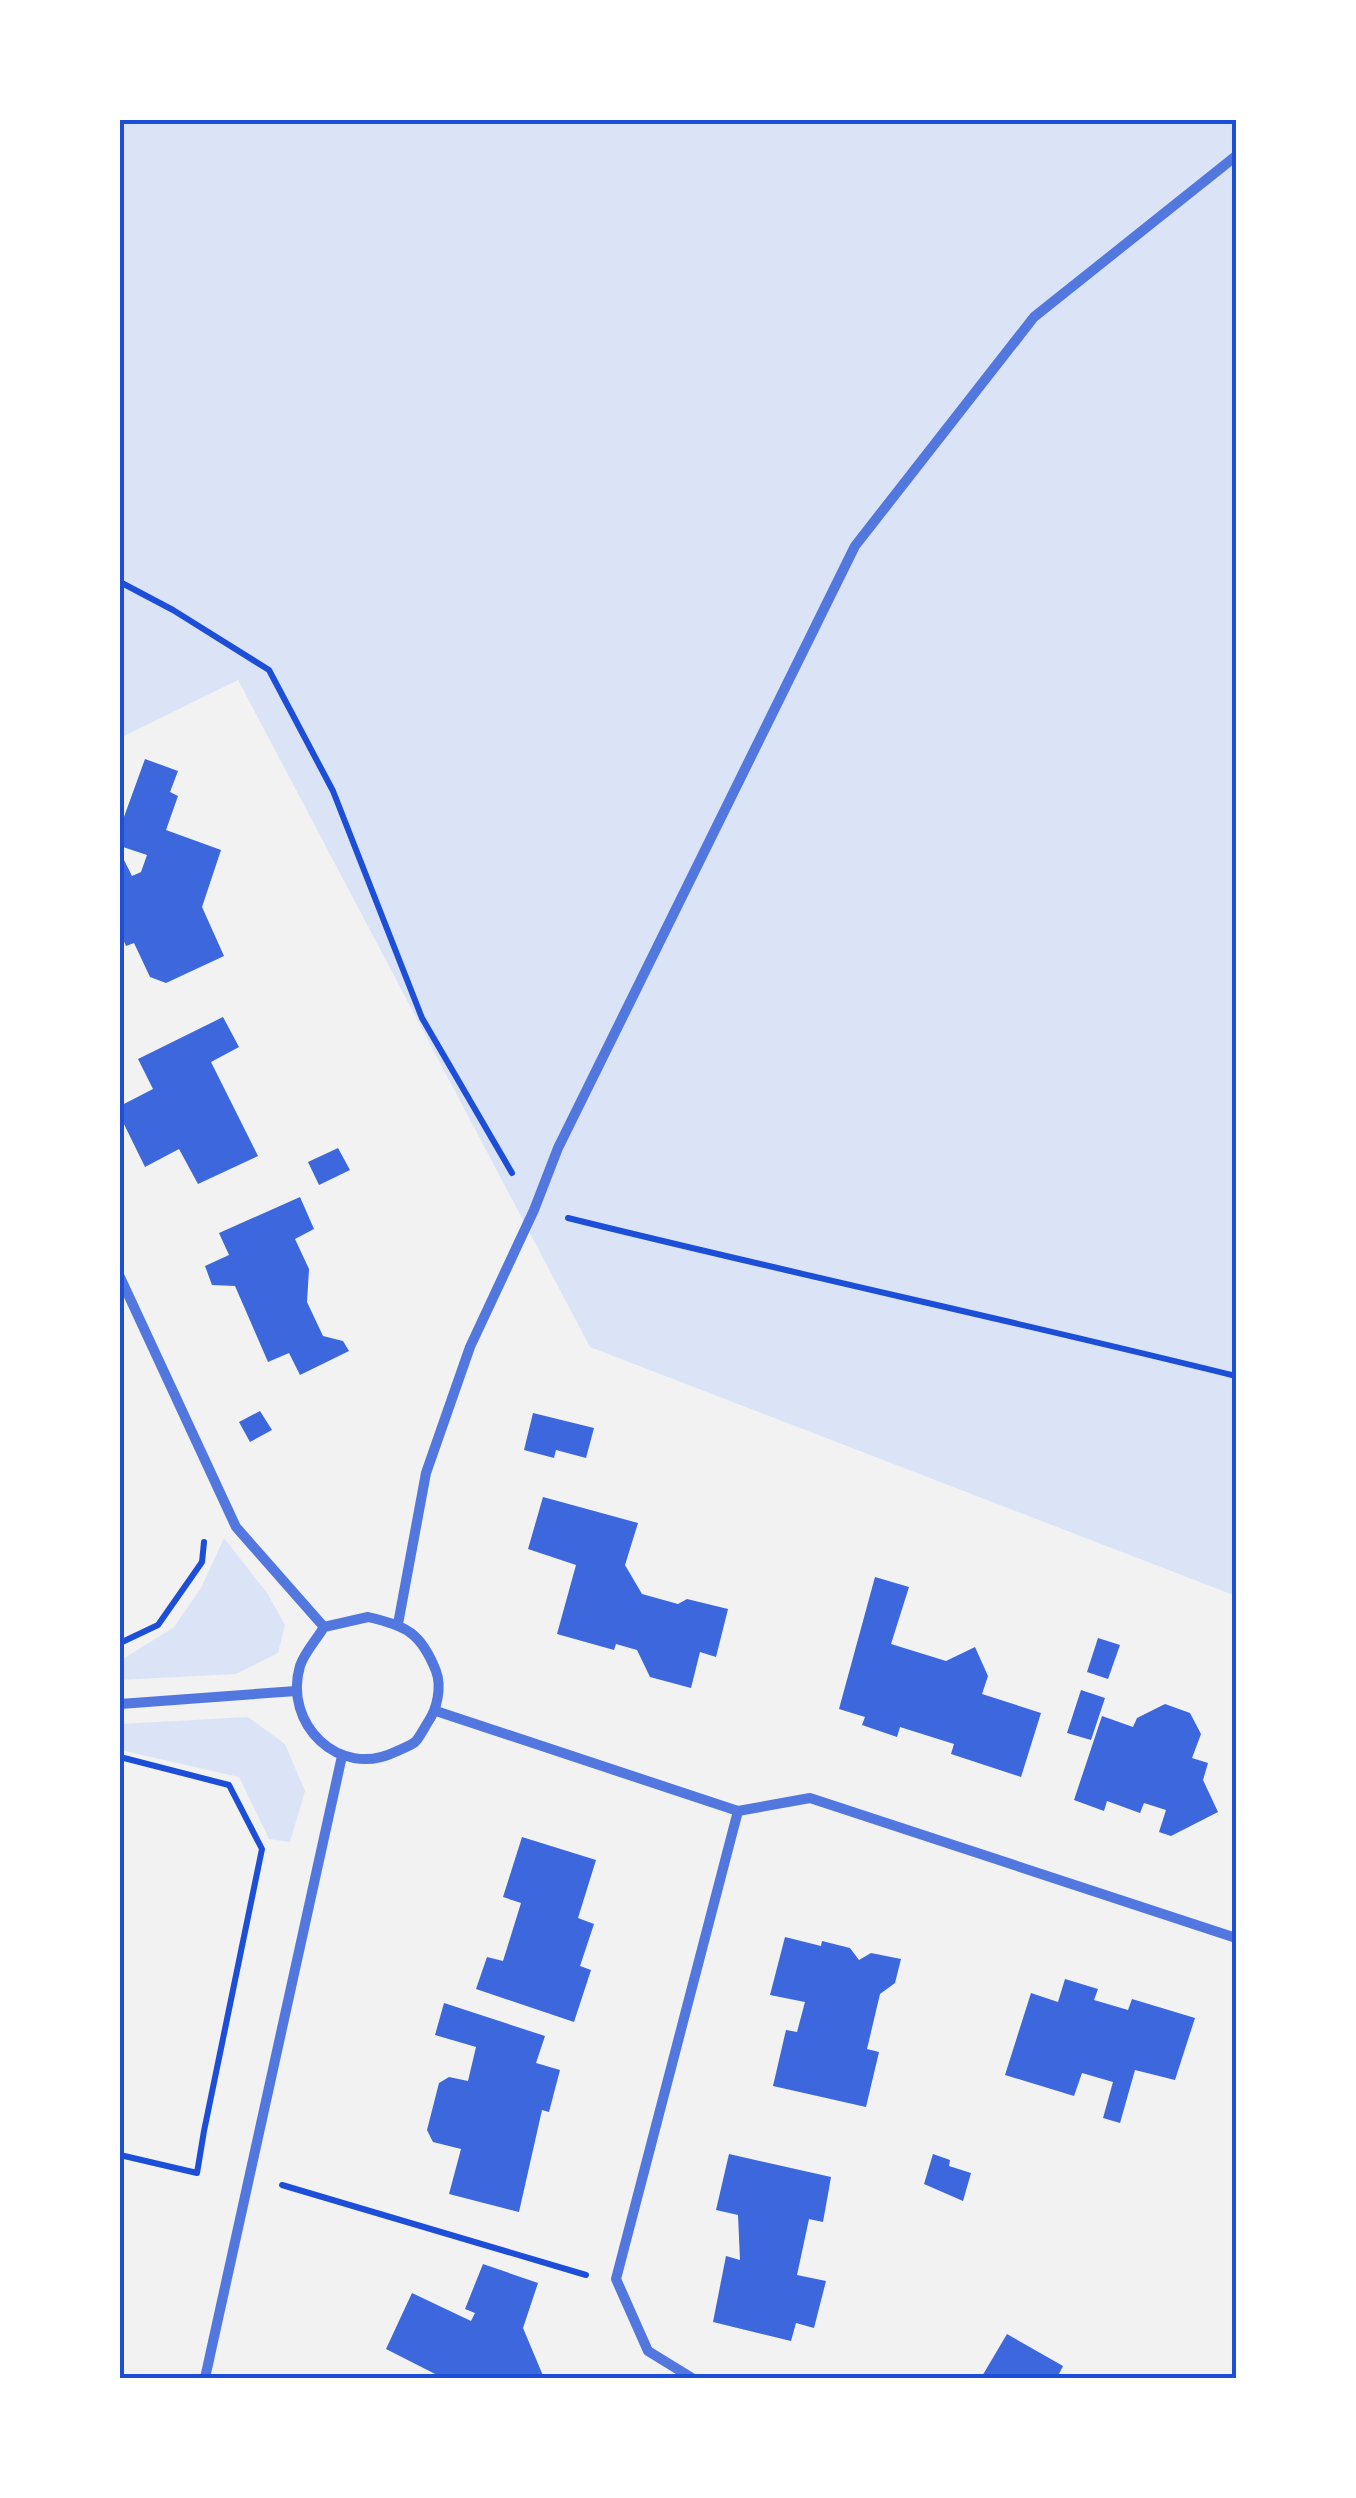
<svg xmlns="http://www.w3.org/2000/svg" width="1356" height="2498" font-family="Figtree,sans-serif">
<rect width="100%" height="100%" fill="#f2f2f2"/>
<!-- green -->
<g fill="#dbe4f7">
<polygon points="120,120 1236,120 1236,1596 590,1347 238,680 120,738"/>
<polygon points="224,1538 267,1593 285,1625 278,1653 236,1674 120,1680 120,1661 174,1627 201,1588"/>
<polygon points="248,1717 285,1744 305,1791 290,1842 269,1839 239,1777 120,1750 120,1724"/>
</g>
<!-- building -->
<g fill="#3d67dc">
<polygon points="145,759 178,771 170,792 178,796 166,830 221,850 202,907 224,956 166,983 150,977 134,943 126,946 120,932 120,852 132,876 141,872 147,855 120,846 120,828"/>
<polygon points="223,1017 239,1047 211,1062 258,1156 198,1184 179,1149 145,1167 120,1116 120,1106 153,1089 138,1059"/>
<polygon points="338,1148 350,1170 319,1185 308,1162"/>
<polygon points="300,1197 314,1229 295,1239 309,1269 307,1302 323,1336 343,1341 349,1351 300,1375 289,1353 268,1362 235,1286 212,1285 205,1266 229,1255 219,1233"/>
<polygon points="260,1411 272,1430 250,1442 239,1422"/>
<polygon points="533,1413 594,1428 586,1458 556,1450 554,1458 524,1450"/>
<polygon points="543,1497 638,1523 625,1565 642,1594 678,1604 687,1599 728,1609 716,1657 700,1652 691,1688 650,1677 637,1650 616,1644 614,1650 557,1634 576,1565 528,1549"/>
<polygon points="875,1577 909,1587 891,1644 946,1661 975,1647 988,1676 982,1694 1041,1713 1021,1777 951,1754 954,1744 900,1727 897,1737 862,1725 865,1717 839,1709"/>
<polygon points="1098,1638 1120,1645 1108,1679 1087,1672"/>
<polygon points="1081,1690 1105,1698 1091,1740 1067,1733"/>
<polygon points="1165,1704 1190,1713 1201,1734 1192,1758 1208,1763 1203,1780 1218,1812 1171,1836 1159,1832 1166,1810 1144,1803 1140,1813 1107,1801 1104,1811 1074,1800 1102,1716 1133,1727 1137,1718"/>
<polygon points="522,1837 596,1860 578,1918 594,1924 580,1966 591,1970 574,2022 476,1989 487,1957 503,1961 521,1903 503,1897"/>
<polygon points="785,1937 821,1946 822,1941 850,1948 859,1960 871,1953 901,1959 895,1983 880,1994 867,2049 879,2052 866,2107 773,2086 786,2030 797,2032 805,2002 770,1995"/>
<polygon points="1065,1979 1098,1989 1094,2000 1128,2010 1132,1999 1195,2018 1175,2080 1135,2070 1120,2123 1103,2118 1113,2082 1082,2073 1074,2096 1005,2075 1031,1993 1058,2002"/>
<polygon points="444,2003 545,2036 536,2063 560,2070 549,2112 542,2110 519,2212 449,2194 461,2149 433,2142 427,2130 439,2083 449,2077 468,2081 476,2047 435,2035"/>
<polygon points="729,2154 831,2177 823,2222 809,2219 797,2275 826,2281 814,2328 796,2323 791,2341 713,2322 726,2256 740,2260 738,2215 716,2210"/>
<polygon points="933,2154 950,2160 949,2166 971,2173 963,2201 924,2184"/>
<polygon points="483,2264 538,2283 523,2328 544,2378 443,2378 386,2349 412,2293 471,2321 475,2313 465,2309"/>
<polygon points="1007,2334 1063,2366 1057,2378 981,2378"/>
</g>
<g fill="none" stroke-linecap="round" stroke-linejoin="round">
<!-- path -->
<g stroke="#1d4ed8" stroke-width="6">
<polyline points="120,582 173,610 269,670 333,791 422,1018 512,1173"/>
<path d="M 568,1218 C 790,1273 1014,1321 1236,1376"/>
<polyline points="120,1643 158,1625 202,1562 204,1542"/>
<polyline points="120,1757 229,1785 262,1849 204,2131 197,2173 120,2155"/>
<polyline points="282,2185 586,2275"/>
</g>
<!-- minor -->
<g stroke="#5277de" stroke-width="10">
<polyline points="120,1277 236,1527 324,1627"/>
<path d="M 368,1617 C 407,1626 421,1633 436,1671 C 442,1687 437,1709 428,1722 C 424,1728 420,1737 415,1742 C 410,1746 401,1749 395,1752 C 339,1779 283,1724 300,1666 C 304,1653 317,1639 324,1627 Z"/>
<polyline points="398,1624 426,1473 470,1347 534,1210 558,1148 855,546 1034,317 1236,156"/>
<polyline points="120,1704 296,1691"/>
<polyline points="436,1711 738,1811 810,1798 1236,1938"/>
<polyline points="205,2378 342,1756"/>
<polyline points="692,2378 648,2351 616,2279 738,1811"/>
</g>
</g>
<!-- border -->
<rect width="1356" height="2498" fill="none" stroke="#ffffff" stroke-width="245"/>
<rect x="122" y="122" width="1112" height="2254" fill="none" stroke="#1d4ed8" stroke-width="4"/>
</svg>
